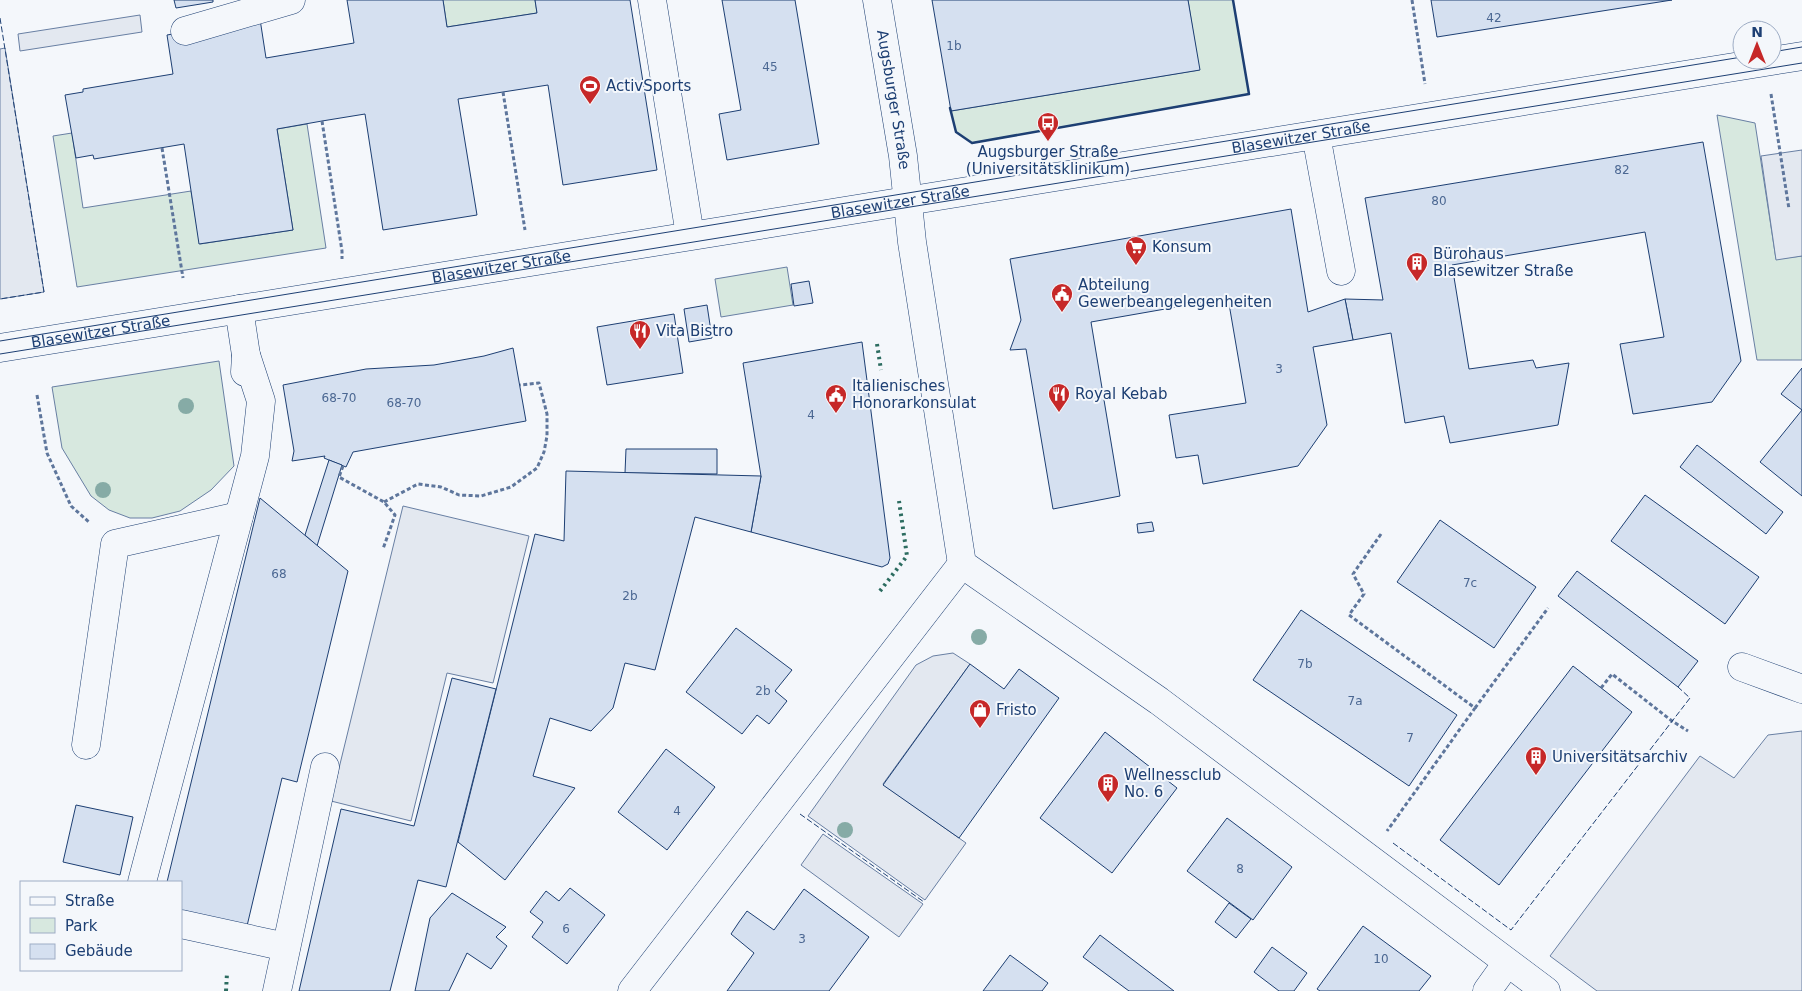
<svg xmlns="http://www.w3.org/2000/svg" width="1802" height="991" font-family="'DejaVu Sans',sans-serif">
<rect width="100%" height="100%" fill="#f4f7fb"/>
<!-- green -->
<g fill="#d7e8df" stroke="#687fa3">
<polygon points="443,0 535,0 537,13 447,27"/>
<polygon points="1188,0 1233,0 1249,94 972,143 956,132 951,111 1199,70"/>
<polygon points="1717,115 1755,123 1776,259 1802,256 1802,360 1757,360"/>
<polygon points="307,124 326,248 77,287 53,136 72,133 83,208 191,191 200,244 293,230 277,129"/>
<polygon points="787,267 793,305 721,317 715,279"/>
<polygon points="219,361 234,466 211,490 180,511 152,518 130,518 109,510 91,496 62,448 52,387"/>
</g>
<!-- parking -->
<g fill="#e3e8f0" stroke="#687fa3">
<polygon points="140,15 142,32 20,51 18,34"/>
<polygon points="5,48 44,292 0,299 0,49"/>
<polygon points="1802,150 1802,256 1776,260 1761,156"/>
<polygon points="403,506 529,536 493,683 447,673 411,821 331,801"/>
<polygon points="953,653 970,664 883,784 966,843 925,900 808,816 916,665 933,656"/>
<polygon points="1802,731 1802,991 1597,991 1550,956 1700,756 1734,778 1768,735"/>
<polygon points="823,834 923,904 899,937 801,865"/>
</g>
<!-- building -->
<g fill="#d5e0f0" stroke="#1d3f73">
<polygon points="174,0 213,0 213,2 176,8"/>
<polygon points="347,0 443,0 447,27 537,13 535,0 630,0 657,170 563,185 548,85 458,99 477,215 383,230 365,114 322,121 277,129 293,230 199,244 184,144 94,159 93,155 76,158 65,95 83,92 83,89 173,74 167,35 260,19 266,58 354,43"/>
<polygon points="722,0 795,0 819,144 727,160 719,114 741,110"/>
<polygon points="932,0 1188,0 1200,70 951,111"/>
<polygon points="1431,0 1672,0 1437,37"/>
<polygon points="1703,142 1741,361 1712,402 1633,414 1620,344 1664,337 1645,232 1452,265 1469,369 1533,360 1536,368 1569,363 1558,425 1450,443 1444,416 1405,423 1391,333 1353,340 1345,299 1383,300 1365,198"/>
<polygon points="1291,209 1308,312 1345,299 1353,340 1313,347 1327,425 1298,466 1203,484 1198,455 1176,458 1169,415 1246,403 1228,298 1091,322 1120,496 1053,509 1026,349 1010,350 1021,320 1010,259"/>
<polygon points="809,281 813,303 794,306 791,284"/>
<polygon points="707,305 712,338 689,342 684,309"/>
<polygon points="674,314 683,373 607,385 597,327"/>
<polygon points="862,342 890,558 888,564 882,567 751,532 761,476 743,363"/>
<polygon points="513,348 526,421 353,452 346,467 324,458 325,456 292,461 294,451 283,385 366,369 434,365 484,356"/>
<polygon points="1802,368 1802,496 1760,462 1802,410 1781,394"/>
<polygon points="1697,445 1783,512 1766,534 1680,467"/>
<polygon points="626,449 717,449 717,474 625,473"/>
<polygon points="329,460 342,465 317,546 305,535"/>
<polygon points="566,471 761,476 751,532 695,517 655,670 625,663 613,708 591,731 550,718 533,776 575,788 505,880 458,842 535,534 564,541"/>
<polygon points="1645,495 1759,577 1725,624 1611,541"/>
<polygon points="260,498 348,571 297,782 282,778 247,926 181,910 181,882 167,882"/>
<polygon points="1440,520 1536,587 1494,648 1397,582"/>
<polygon points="1152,522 1154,531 1138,533 1137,524"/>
<polygon points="1577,571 1698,661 1678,687 1558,596"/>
<polygon points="1301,610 1457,715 1409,786 1253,680"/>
<polygon points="736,628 792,670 775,691 787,701 769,724 757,715 742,734 686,692"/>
<polygon points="970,664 1004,689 1019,669 1059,698 959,838 883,785"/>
<polygon points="1573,666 1632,712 1499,885 1440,840"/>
<polygon points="452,678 496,689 446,887 418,880 390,991 299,991 341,809 414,826"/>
<polygon points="1105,732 1177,788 1112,873 1040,818"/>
<polygon points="666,749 715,787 667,850 618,812"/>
<polygon points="76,805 133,817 120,875 63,862"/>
<polygon points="1227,818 1292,867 1253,920 1187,871"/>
<polygon points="570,888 605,915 567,964 532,937 543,922 530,912 546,891 559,901"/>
<polygon points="804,889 869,937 829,991 727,991 754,953 731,934 739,922 747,911 774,930"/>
<polygon points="452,893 506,927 496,937 507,946 491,969 467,953 449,991 415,991 430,918"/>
<polygon points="1229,903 1251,919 1236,938 1215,922"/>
<polygon points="1363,926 1431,976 1419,991 1320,991 1317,989"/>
<polygon points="1100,935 1174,991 1129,991 1083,957"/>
<polygon points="1272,947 1307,973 1294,991 1279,991 1254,972"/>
<polygon points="1010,955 1048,983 1042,991 983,991"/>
</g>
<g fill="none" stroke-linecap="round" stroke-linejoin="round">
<!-- minor casing -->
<g stroke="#1d3f73" stroke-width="29">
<g id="minor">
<polyline points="652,0 690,235"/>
<path id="s1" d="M 877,0 L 903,156 L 912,242 L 962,564 L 1159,701 L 1546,991"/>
<polyline points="185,31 291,0"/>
<polyline points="1316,135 1341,271"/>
<polyline points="239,309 246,355 245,372"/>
<path id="s2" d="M 0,348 L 1802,56"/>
<polyline points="1742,667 1802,689"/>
<polyline points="86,745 115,544 239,516"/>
<polyline points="142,882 255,456 261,401 246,355"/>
<polyline points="181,924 286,947"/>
<polyline points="277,991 325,767"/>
<polyline points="632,991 962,564"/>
<polyline points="1487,991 1507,963"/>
</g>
</g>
<!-- path -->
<g stroke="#5e769c" stroke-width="3" stroke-dasharray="4 2.5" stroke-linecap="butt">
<polyline points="1412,0 1425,84"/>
<polyline points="503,92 525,230"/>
<polyline points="1771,94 1789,209"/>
<polyline points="322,121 342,251 342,259"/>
<polyline points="162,148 183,278"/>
<polyline points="37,395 47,453 71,506 90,523"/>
<polyline points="343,466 339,477 384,502 395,515 383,549"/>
<polyline points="384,502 418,484 441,487 459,495 481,496 511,487 537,468 544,452 547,436 547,414 539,383 520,385"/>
<polyline points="1381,534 1353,574 1364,594 1349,615 1475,708 1387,831"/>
<polyline points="1601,688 1612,674 1672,721 1688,731"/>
<polyline points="1475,708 1548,608"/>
</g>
<!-- minor -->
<use href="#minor" stroke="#f4f7fb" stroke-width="28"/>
<!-- tram -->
<g stroke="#1d3f73" stroke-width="1">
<polyline points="1772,52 1802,47"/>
<polyline points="0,341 1742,57"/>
<polyline points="0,354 1802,63"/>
</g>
<!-- hedge -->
<g stroke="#2c6c60" stroke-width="4" stroke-dasharray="2.5 4" stroke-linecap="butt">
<polyline points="877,344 881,370"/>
<polyline points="880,591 907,556 899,501"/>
<polyline points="226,991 227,973"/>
</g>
<!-- fence -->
<g stroke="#1d3f73" stroke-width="1" stroke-dasharray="6 2.5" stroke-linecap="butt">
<polyline points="0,18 44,292 0,299"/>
<polyline points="800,814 924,902"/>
<polyline points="1393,843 1511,930 1690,698 1678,687"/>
</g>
<!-- wall -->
<polyline stroke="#1d3f73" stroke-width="2.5" points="950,108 956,132 972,143 1249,94 1233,0"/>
</g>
<!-- trees -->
<g fill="#86aba6">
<circle cx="186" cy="406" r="8"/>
<circle cx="103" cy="490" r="8"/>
<circle cx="979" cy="637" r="8"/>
<circle cx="845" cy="830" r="8"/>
</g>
<!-- icons -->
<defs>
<g id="stadium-pin" transform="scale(1.125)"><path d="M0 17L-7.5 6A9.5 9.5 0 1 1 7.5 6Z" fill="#c62828" stroke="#f4f7fb"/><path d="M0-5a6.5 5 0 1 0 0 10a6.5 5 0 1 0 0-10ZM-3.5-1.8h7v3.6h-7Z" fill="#fff"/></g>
<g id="bus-pin" transform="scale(1.125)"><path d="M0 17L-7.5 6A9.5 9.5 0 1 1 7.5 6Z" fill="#c62828" stroke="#f4f7fb"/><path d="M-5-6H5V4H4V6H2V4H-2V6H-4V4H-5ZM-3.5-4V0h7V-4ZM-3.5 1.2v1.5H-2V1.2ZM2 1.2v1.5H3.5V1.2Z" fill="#fff"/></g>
<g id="supermarket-pin" transform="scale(1.125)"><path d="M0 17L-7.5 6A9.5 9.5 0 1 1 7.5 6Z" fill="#c62828" stroke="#f4f7fb"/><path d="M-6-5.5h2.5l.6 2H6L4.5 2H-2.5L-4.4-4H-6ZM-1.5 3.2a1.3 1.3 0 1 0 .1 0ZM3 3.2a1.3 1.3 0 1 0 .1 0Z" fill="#fff"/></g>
<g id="building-pin" transform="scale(1.125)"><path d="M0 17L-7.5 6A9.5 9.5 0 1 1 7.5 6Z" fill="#c62828" stroke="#f4f7fb"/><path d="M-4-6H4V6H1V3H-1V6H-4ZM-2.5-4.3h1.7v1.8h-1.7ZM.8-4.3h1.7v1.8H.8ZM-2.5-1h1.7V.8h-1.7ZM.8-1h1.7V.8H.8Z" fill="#fff"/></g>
<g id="civic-pin" transform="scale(1.125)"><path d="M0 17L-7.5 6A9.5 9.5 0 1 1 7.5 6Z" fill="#c62828" stroke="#f4f7fb"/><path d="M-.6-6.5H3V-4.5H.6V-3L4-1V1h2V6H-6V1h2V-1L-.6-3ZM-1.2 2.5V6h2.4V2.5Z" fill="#fff"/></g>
<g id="restaurant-pin" transform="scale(1.125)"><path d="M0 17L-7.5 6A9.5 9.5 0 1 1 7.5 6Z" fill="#c62828" stroke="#f4f7fb"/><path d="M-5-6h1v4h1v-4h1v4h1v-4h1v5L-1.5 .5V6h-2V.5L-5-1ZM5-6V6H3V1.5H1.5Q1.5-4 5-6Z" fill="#fff"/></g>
<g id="shop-pin" transform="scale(1.125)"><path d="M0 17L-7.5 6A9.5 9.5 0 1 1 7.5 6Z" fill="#c62828" stroke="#f4f7fb"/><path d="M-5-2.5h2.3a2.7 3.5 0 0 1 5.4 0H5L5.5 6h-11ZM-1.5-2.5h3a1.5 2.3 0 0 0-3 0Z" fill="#fff"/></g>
</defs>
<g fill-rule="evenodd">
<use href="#stadium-pin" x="590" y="86"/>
<use href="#bus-pin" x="1048" y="123"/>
<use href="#supermarket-pin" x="1136" y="247"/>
<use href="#building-pin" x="1417" y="263"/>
<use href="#civic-pin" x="1062" y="294"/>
<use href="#restaurant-pin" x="640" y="331"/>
<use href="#restaurant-pin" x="1059" y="394"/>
<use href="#civic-pin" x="836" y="395"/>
<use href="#shop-pin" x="980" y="710"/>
<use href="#building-pin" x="1536" y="757"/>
<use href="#building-pin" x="1108" y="784"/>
</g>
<g text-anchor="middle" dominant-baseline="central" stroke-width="4" stroke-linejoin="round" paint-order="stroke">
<!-- number labels -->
<g font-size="12" fill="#4b6792">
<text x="1494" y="18">42</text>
<text x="954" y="46">1b</text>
<text x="770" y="67">45</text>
<text x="1622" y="170">82</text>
<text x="1439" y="201">80</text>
<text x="1279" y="369">3</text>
<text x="339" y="398">68-70</text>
<text x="404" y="403">68-70</text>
<text x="811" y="415">4</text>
<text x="279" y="574">68</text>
<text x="1470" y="583">7c</text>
<text x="630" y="596">2b</text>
<text x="1305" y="664">7b</text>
<text x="763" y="691">2b</text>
<text x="1355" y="701">7a</text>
<text x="1410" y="738">7</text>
<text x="677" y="811">4</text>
<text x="1240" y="869">8</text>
<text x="566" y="929">6</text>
<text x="802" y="939">3</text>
<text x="1381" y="959">10</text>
</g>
<!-- poi labels -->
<g font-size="15" fill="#1d3f73" stroke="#f4f7fb" text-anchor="start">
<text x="606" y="86">ActivSports</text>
<text x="1048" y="152" text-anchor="middle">Augsburger Straße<tspan x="1048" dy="17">(Universitätsklinikum)</tspan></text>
<text x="1152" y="247">Konsum</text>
<text x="1433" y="254">Bürohaus<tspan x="1433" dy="17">Blasewitzer Straße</tspan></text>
<text x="1078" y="285">Abteilung<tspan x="1078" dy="17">Gewerbeangelegenheiten</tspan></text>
<text x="656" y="331">Vita Bistro</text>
<text x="852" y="386">Italienisches<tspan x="852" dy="17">Honorarkonsulat</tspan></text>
<text x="1075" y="394">Royal Kebab</text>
<text x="996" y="710">Fristo</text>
<text x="1552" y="757">Universitätsarchiv</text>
<text x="1124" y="775">Wellnessclub<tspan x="1124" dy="17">No. 6</tspan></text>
</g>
<!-- street labels -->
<g font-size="15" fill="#1d3f73" stroke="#f4f7fb">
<text stroke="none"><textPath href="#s1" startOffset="101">Augsburger Straße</textPath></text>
<text stroke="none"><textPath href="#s2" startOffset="1318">Blasewitzer Straße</textPath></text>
<text stroke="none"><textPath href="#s2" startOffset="912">Blasewitzer Straße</textPath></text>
<text stroke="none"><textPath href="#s2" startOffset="508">Blasewitzer Straße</textPath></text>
<text stroke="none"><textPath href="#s2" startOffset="102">Blasewitzer Straße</textPath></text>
</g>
</g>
<!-- legend -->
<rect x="20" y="881" width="162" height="90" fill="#f4f7fb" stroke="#9eadc5"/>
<rect x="30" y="897" width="25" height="8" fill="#f4f7fb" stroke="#9eadc5"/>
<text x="65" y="906" font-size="15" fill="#1d3f73">Straße</text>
<rect x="30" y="918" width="25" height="15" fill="#d7e8df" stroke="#9eadc5"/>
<text x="65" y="931" font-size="15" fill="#1d3f73">Park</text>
<rect x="30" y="944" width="25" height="15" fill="#d5e0f0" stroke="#9eadc5"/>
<text x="65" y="956" font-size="15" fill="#1d3f73">Gebäude</text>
<!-- north arrow -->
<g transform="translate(1757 45)"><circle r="24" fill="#f4f7fb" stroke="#9eadc5"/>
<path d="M0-4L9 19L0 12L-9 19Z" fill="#c62828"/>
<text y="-8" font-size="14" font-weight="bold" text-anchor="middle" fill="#1d3f73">N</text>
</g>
</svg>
